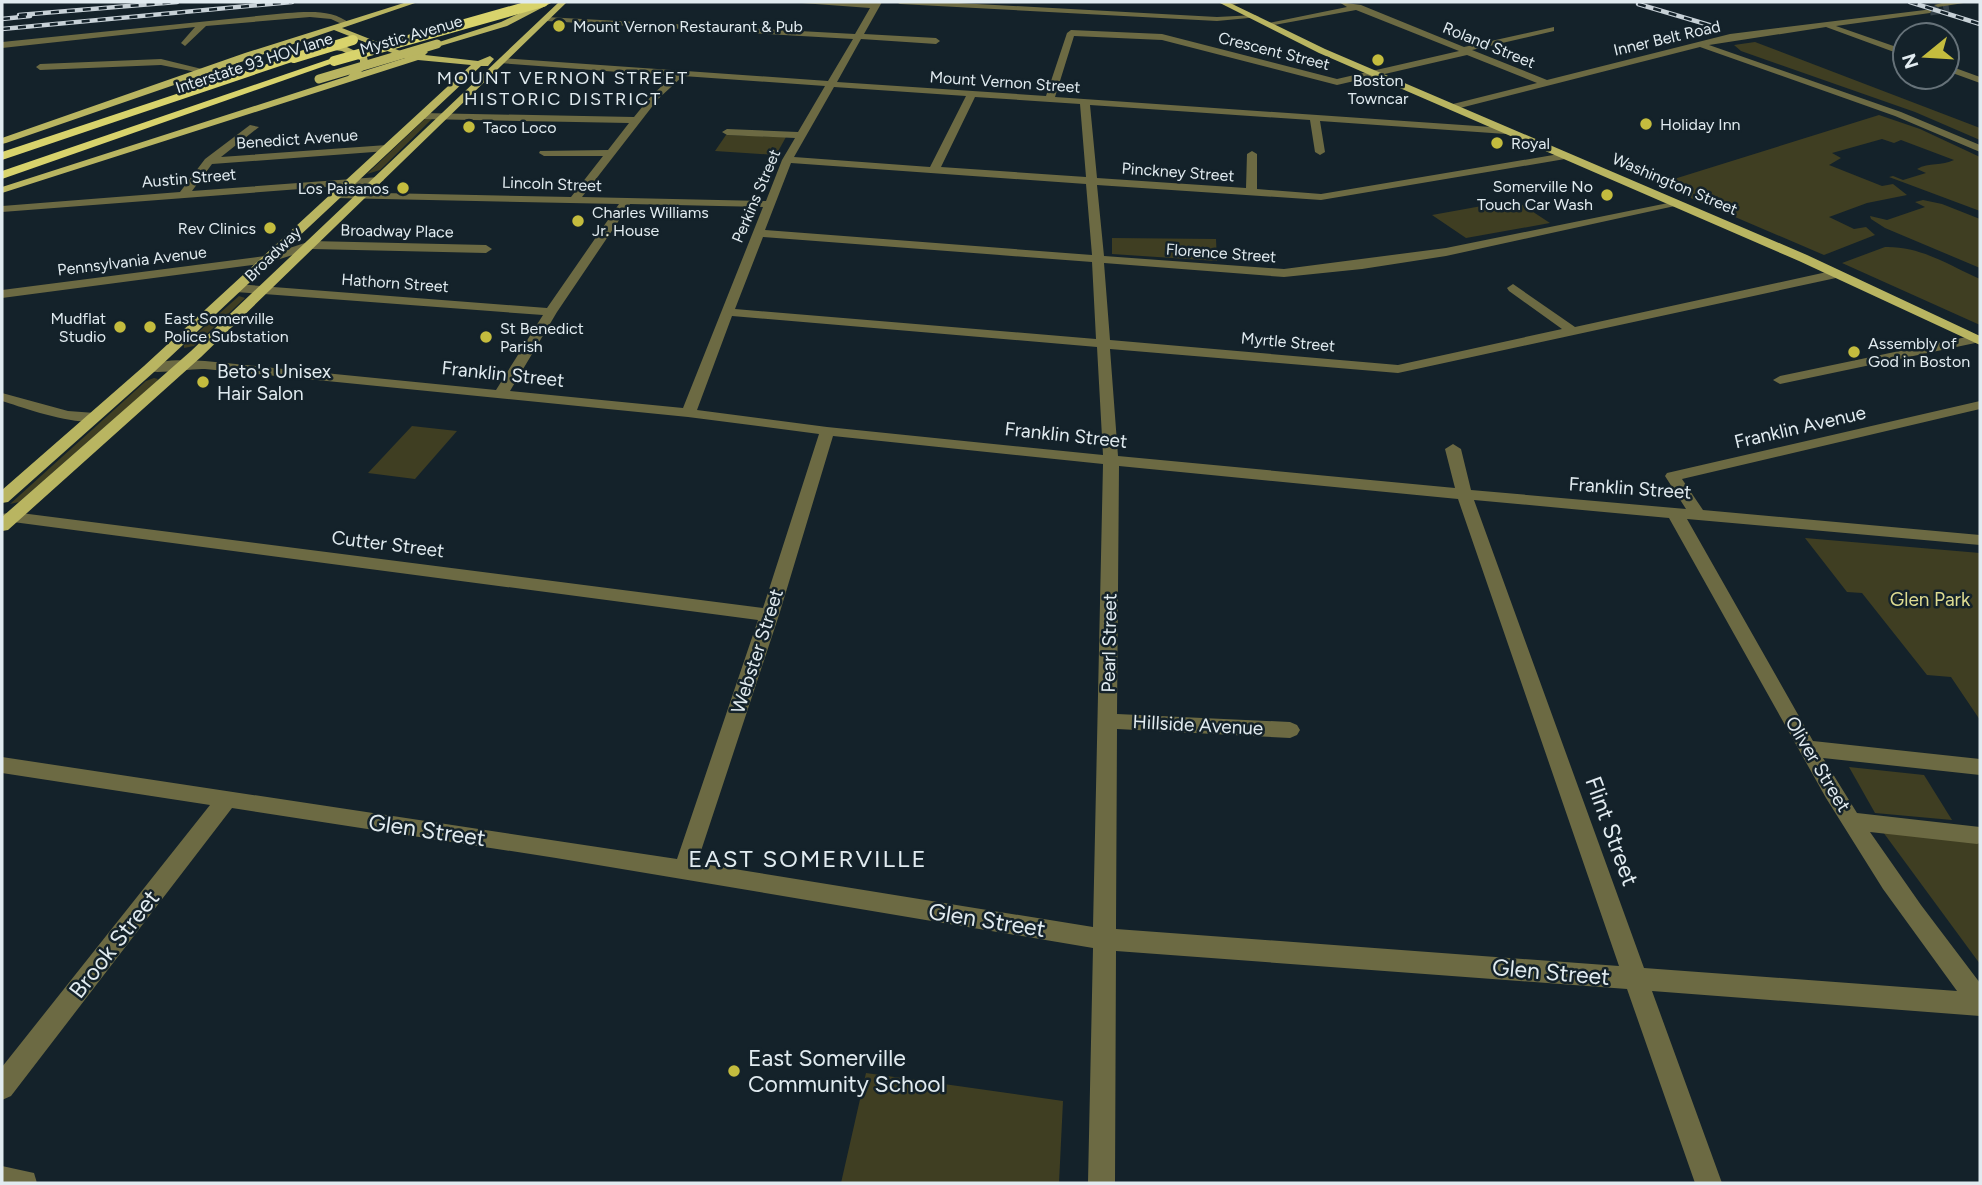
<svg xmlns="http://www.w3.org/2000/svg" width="1982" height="1185" font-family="Figtree,sans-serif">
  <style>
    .green { fill: #3f3e22 }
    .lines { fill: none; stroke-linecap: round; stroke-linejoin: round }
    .minor-tunnel { stroke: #334048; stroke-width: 9; stroke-dasharray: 9 4.5; stroke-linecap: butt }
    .minor { fill: #6c6a43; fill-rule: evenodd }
    .major { fill: #b9b561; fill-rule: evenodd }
    .highway { fill: #d8d36c; fill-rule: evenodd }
    .rail-casing { stroke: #c7d1d7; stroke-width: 4.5 }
    .rail { stroke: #14222a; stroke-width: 2.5; stroke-dasharray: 8; stroke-linecap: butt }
    .major-bridge { stroke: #b9b561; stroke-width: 9 }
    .highway-bridge { stroke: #d8d36c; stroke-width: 10 }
    .poi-dot { fill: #c4bc3e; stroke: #14222a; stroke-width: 2.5 }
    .labels { text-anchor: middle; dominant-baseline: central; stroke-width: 5; stroke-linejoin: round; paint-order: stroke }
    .far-poi-label { font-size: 16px; fill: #e1ebf0; stroke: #14222a; text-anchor: start }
    .far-street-label { font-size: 16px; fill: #e1ebf0; stroke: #14222a }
    .far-neighbourhood-label { font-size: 18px; letter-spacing: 2px; fill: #e1ebf0; stroke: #14222a }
    .poi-label { font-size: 19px; fill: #e1ebf0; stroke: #14222a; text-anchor: start }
    .street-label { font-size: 19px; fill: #e1ebf0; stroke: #14222a }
    .park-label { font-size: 19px; fill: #dfdc91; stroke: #14222a }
    .near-street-label { font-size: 23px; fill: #e1ebf0; stroke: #14222a }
    .near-poi-label { font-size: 23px; fill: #e1ebf0; stroke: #14222a; text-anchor: start }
    .near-neighbourhood-label { font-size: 24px; letter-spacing: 2px; fill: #e1ebf0; stroke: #14222a }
  </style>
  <rect width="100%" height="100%" fill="#14222a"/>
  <g class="green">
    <polygon points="1755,42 1980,128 1980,140 1915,112 1741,51 1734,45"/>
    <path d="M 1879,115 L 1920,129 L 1980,157 L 1980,211 L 1889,177 L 1893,176 L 1903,180 L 1926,173 L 1917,169 C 1929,162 1942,166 1954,160 L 1901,140 L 1894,143 L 1882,139 L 1832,153 L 1841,158 L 1829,165 L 1882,186 L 1893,184 L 1907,195 L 1867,203 L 1829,217 L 1854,229 L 1866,227 L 1875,235 L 1824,255 L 1658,184 Z"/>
    <polygon points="433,118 380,170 367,174 425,119"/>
    <polygon points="726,135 786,137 776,155 715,151"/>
    <polygon points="1515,200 1550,223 1466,238 1432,215"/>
    <polygon points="1923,200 1942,204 1980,219 1980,268 1885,228 1871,219 1870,216 1887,220 1925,207 1915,202"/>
    <polygon points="1112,238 1216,239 1217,261 1112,254"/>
    <path d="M 1885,247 C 1921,246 1948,265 1980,279 L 1980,325 L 1842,263 Z"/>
    <polygon points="239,296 245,298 194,346 184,348 184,345"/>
    <polygon points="154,378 158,379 156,382 19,502 10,504 146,381"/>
    <polygon points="412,426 457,431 415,479 368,473"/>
    <polygon points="1805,538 1980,553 1980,720 1951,677 1927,675 1862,593 1847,592"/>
    <polygon points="1849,767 1924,775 1952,820 1875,813"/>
    <polygon points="1883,832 1980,841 1980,964"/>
    <polygon points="866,1073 1063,1101 1059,1183 841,1183"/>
  </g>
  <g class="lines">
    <polyline class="minor-tunnel" points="1930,11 1949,8"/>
    <g class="minor">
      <path d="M 788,2 L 882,2 L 864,34 L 936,38 L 940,41 L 936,44 L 861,39 L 837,82 L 1046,96 L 1067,33 L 1071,30 L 1162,34 L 1337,79 L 1459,51 L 1356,10 L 1268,26 L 1264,24 L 1347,7 L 1339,2 L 1361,5 L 1464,47 L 1554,27 L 1554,31 L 1472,50 L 1547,80 L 1730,34 L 1933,9 L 1930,13 L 1836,26 L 1905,50 L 1905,56 L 1826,27 L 1709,45 L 1901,112 L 1980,145 L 1980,152 L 1895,116 L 1700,47 L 1452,110 L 1449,109 L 1449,105 L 1537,83 L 1467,55 L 1337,85 L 1162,40 L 1074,36 L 1055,97 L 1506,128 L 1511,131 L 1506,134 L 1320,121 L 1325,152 L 1320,155 L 1315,152 L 1310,120 L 1090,105 L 1097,178 L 1246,188 L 1247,154 L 1252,151 L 1257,154 L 1257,189 L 1321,194 L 1565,153 L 1570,156 L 1565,159 L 1321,200 L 1097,185 L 1104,256 L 1284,269 L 1446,248 L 1678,201 L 1684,204 L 1446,256 L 1362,269 L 1284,277 L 1104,263 L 1110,340 L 1398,365 L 1562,329 L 1509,291 L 1507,288 L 1513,284 L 1575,327 L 1836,270 L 1842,274 L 1836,278 L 1398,373 L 1110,349 L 1118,456 L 1455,488 L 1445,449 L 1453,444 L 1461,449 L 1471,490 L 1686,509 L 1665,476 L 1667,473 L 1980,401 L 1980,409 L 1682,479 L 1703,510 L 1980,535 L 1980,545 L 1687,519 L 1813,741 L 1980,759 L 1980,775 L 1823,758 L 1857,813 L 1980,827 L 1980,843 L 1977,844 L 1870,832 L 1921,905 L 1980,983 L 1980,1016 L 1652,991 L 1722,1183 L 1695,1183 L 1627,989 L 1116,951 L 1115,1183 L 1088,1183 L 1093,948 L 556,858 L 232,808 L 11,1096 L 2,1100 L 2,1067 L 210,805 L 2,773 L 2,757 L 677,859 L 758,620 L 13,522 L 2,524 L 2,514 L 13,512 L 763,608 L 819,434 L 688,417 L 205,369 C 190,368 151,376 142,369 C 156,358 187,360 205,361 L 496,390 L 543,315 L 236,292 L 230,288 L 236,284 L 547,308 L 619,204 L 336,198 L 330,195 L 336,192 L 571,197 L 603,156 L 544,156 L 539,153 L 540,151 L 608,150 L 629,123 L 422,119 L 417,116 L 422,113 L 634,117 L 652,95 L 673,76 L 499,63 L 499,59 L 502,58 L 828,81 L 853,39 L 546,21 L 542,19 L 546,17 L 855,34 L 870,8 ZM 683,76 L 825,86 L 798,132 L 727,129 L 722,132 L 727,135 L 795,138 L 782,160 L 766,201 L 582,197 L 658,99 ZM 834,87 L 966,96 L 930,167 L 794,157 ZM 975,97 L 1080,104 L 1086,177 L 941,167 ZM 791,163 L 1086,184 L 1092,255 L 765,230 ZM 630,204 L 763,207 L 683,408 L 510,391 L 557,312 ZM 763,237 L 1092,262 L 1096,339 L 735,309 ZM 732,316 L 1097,347 L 1103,455 L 827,427 L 697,410 ZM 833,436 L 1103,464 L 1093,927 L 697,863 L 779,615 ZM 1119,466 L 1458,499 L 1619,966 L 1116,929 L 1117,729 L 1290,738 L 1297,735 L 1300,730 L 1297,725 L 1290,722 L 1117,714 ZM 1474,500 L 1669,518 L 1826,798 L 1883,889 L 1957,991 L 1644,968 Z"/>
      <polygon points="896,2 940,2 1217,17 1255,15 1259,17 1217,21 900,4"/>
      <polygon points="1227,2 1245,2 1227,6 1223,4"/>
      <polygon points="1946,2 1970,2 1938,7 1934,5"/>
      <path d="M 287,13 C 308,12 333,9 350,24 L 346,26 L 331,19 L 310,17 L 206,26 L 185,46 L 181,43 L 195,27 L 2,48 L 2,42 Z"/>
      <polygon points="161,59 210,71 206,74 161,65 40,70 36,67 40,64"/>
      <polygon points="1947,65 1980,77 1980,83 1947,71"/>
      <polygon points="250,125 259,127 221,157 387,145 392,148 387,151 212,164 192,191 379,177 384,180 379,183 2,212 2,206 180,192 205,159"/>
      <polygon points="311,241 486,245 492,249 486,253 312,249 267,263 2,298 2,290 265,256"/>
      <polygon points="1976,335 1980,336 1980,342 1780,384 1773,380 1780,376"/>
      <path d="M 2,393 L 68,411 L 95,413 L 102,417 C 86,431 22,407 2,401 Z"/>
      <polygon points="2,1166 34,1173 37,1183 2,1183"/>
    </g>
    <g class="major">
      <polygon points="407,2 418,2 342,28 408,54 415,54 424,49 428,52 425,55 478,61 490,56 494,59 488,66 481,66 154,372 8,502 2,503 2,490 144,366 471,65 418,60 2,193 2,187 348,76 360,64 360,60 342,51 318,48 318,44 347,47 367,57 369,65 361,72 405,58 334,30 6,143 2,144 2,138 245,53"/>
      <polygon points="543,2 553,2 507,26 437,47 433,44 501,22"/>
      <polygon points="559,2 567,2 201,357 8,530 2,531 2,517 191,351"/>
      <polygon points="1218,2 1228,2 1325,49 1807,255 1980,336 1980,345 1799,261 1319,53"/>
    </g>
    <g class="highway">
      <polygon points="294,55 298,56 298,60 2,160 2,152"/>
      <polygon points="330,59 339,61 2,179 2,171"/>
    </g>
    <g class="rail-casing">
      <g id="rail">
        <polyline points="1910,2 1980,24"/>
        <polyline points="1638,4 1716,27"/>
        <polyline points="19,15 177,2"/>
        <polyline points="2,19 30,16"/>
        <polyline points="2,29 292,2"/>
      </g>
    </g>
    <use href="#rail" class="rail"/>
    <polyline class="major-bridge" points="319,79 437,44"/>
    <g class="highway-bridge">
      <polyline points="294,58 353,40"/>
      <polyline points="334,61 543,2"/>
    </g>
  </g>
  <g class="poi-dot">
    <circle cx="559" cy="26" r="7"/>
    <circle cx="1378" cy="60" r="7"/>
    <circle cx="1646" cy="124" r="7"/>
    <circle cx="469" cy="127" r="7"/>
    <circle cx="1497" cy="143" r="7"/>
    <circle cx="403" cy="188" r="7"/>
    <circle cx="1607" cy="195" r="7"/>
    <circle cx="578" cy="221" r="7"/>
    <circle cx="270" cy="228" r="7"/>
    <circle cx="120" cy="327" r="7"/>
    <circle cx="150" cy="327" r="7"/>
    <circle cx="486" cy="337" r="7"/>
    <circle cx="1854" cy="352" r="7"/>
    <circle cx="203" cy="382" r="7"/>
    <circle cx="734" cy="1071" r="7"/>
  </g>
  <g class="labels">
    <g class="far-poi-label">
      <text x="573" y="26">Mount Vernon Restaurant &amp; Pub</text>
      <text x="1378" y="80" text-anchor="middle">Boston<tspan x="1378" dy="18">Towncar</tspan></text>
      <text x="1660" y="124">Holiday Inn</text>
      <text x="483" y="127">Taco Loco</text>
      <text x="1511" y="143">Royal</text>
      <text x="1593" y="186" text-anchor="end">Somerville No<tspan x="1593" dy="18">Touch Car Wash</tspan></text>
      <text x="389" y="188" text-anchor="end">Los Paisanos</text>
      <text x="592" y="212">Charles Williams<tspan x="592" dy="18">Jr. House</tspan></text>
      <text x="256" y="228" text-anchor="end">Rev Clinics</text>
      <text x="106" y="318" text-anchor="end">Mudflat<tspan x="106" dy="18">Studio</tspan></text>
      <text x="164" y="318">East Somerville<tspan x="164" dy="18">Police Substation</tspan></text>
      <text x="500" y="328">St Benedict<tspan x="500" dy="18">Parish</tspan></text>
      <text x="1868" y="343">Assembly of<tspan x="1868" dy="18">God in Boston</tspan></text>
    </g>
    <g class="far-street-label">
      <text transform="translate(411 35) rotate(-16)">Mystic Avenue</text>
      <text transform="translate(1667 38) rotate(-13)">Inner Belt Road</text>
      <text transform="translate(1489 45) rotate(22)">Roland Street</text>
      <text transform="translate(1274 51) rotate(14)">Crescent Street</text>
      <text transform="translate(254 63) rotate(-18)">Interstate 93 HOV lane</text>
      <text transform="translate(1005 82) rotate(4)">Mount Vernon Street</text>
      <text transform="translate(297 139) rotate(-4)">Benedict Avenue</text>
      <text transform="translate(1178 172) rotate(4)">Pinckney Street</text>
      <text transform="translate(189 178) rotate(-5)">Austin Street</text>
      <text transform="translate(552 184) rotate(2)">Lincoln Street</text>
      <text transform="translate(1675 184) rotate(23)">Washington Street</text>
      <text transform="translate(756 196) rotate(-67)">Perkins Street</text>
      <text transform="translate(397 231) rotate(1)">Broadway Place</text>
      <text transform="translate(1221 253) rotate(4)">Florence Street</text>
      <text transform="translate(273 254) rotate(-44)">Broadway</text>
      <text transform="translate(132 261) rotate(-7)">Pennsylvania Avenue</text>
      <text transform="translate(395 283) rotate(4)">Hathorn Street</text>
      <text transform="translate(1288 342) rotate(5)">Myrtle Street</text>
    </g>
    <g class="far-neighbourhood-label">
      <text x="563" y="78">MOUNT VERNON STREET<tspan x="563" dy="21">HISTORIC DISTRICT</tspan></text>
    </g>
    <g class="poi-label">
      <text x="217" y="371">Beto's Unisex<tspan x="217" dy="22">Hair Salon</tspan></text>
    </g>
    <g class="street-label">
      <text transform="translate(503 374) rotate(6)">Franklin Street</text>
      <text transform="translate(1800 427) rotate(-13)">Franklin Avenue</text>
      <text transform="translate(1066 435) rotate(6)">Franklin Street</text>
      <text transform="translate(1630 488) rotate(4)">Franklin Street</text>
      <text transform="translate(388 544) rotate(7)">Cutter Street</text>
      <text transform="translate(1109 643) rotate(-89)">Pearl Street</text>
      <text transform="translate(757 651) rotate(-72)">Webster Street</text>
      <text transform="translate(1198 725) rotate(3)">Hillside Avenue</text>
      <text transform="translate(1818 764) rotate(59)">Oliver Street</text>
    </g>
    <g class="park-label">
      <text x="1930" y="599">Glen Park</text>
    </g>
    <g class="near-street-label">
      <text transform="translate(427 830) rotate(8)">Glen Street</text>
      <text transform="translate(1612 831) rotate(70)">Flint Street</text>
      <text transform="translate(987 920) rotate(9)">Glen Street</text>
      <text transform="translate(114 944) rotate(-52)">Brook Street</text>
      <text transform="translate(1551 972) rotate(5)">Glen Street</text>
    </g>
    <g class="near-poi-label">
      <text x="748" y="1058">East Somerville<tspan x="748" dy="26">Community School</tspan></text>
    </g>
    <g class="near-neighbourhood-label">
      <text x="808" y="858">EAST SOMERVILLE</text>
    </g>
  </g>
  <rect width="1982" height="1185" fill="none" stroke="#e1ebf0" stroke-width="7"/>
  <g transform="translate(1926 56) rotate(252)"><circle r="33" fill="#14222a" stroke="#667279" stroke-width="2"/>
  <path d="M0-5L12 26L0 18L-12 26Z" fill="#c4bc3e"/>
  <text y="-10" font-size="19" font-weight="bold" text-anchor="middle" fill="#e1ebf0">N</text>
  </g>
</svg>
